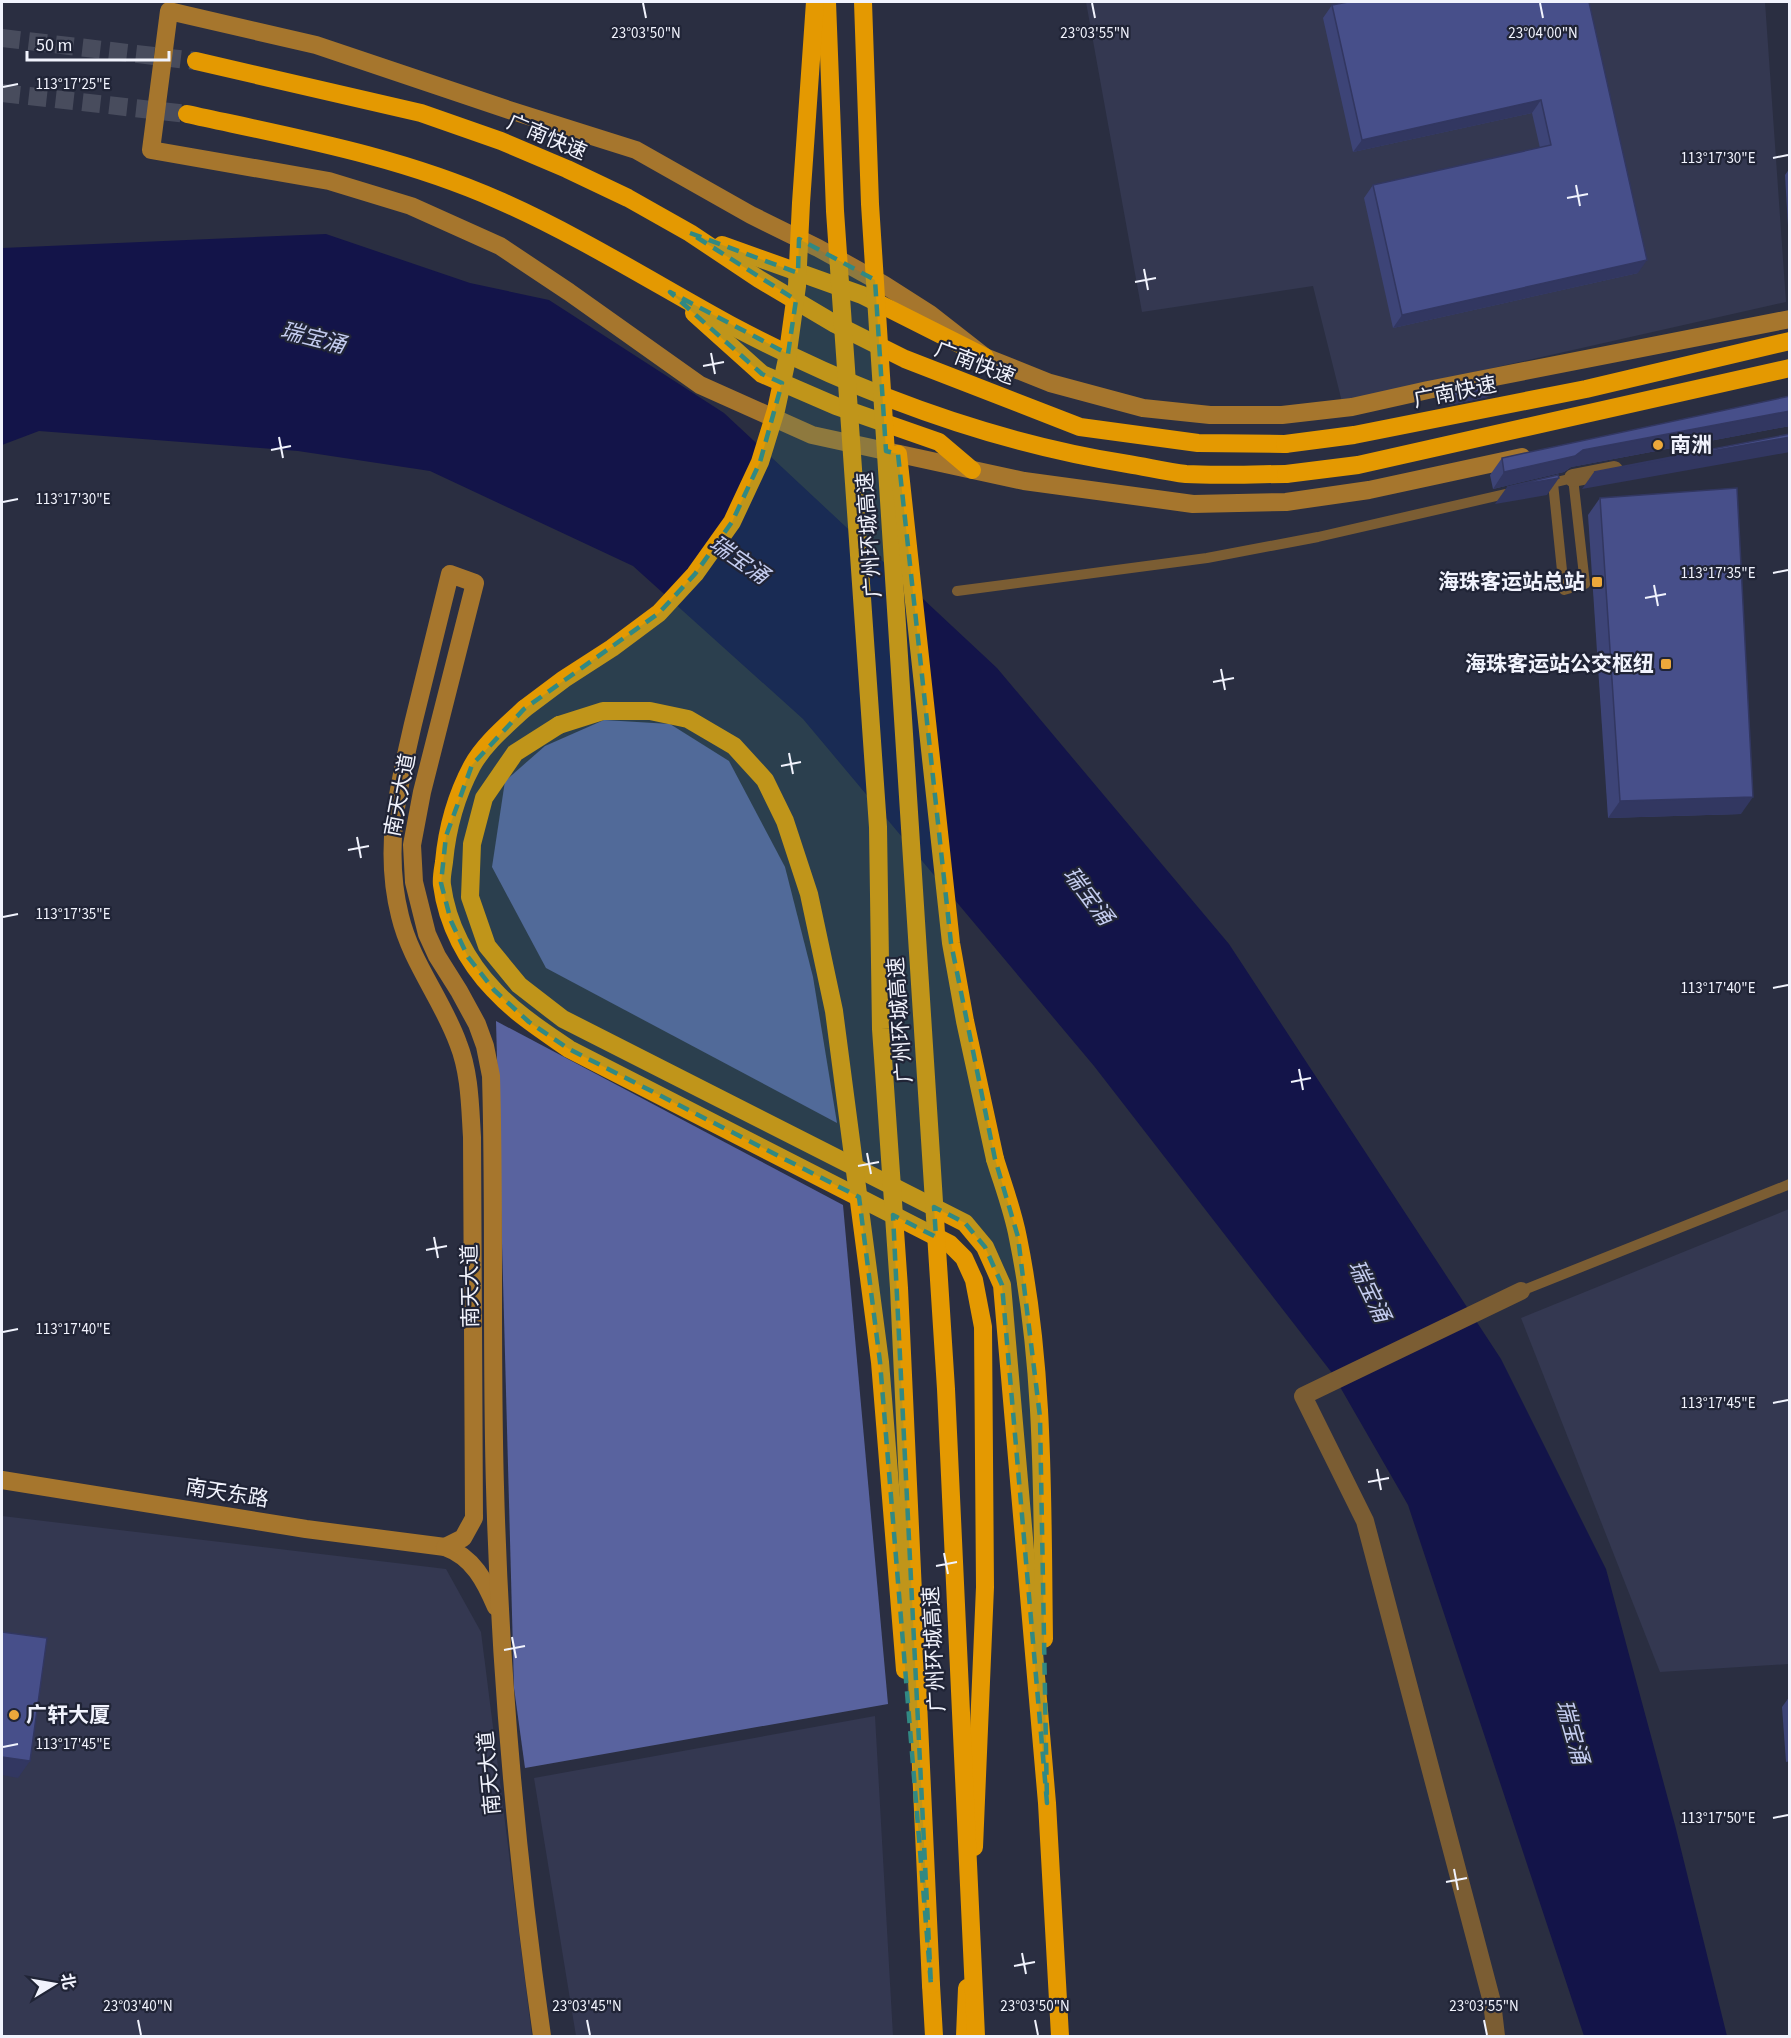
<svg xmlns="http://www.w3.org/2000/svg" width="1791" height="2038" font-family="'Source Sans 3','Noto Sans SC',sans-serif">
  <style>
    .built { fill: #343851 }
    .forest { fill: #59639f }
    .water { fill: #131449 }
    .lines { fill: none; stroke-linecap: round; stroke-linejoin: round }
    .highway-tunnel { stroke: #484c5d; stroke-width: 18; stroke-dasharray: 18 9; stroke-linecap: butt }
    .lane { stroke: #7b5d33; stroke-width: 10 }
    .street { stroke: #7b5d33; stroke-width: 18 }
    .secondary { stroke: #a6762d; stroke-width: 18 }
    .highway { stroke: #e49901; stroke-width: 18 }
    .highway-bridge { stroke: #e49901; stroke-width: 18 }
    .wall { fill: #3d4477 }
    .shaded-wall { fill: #323761 }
    .building { fill: #474f8a; stroke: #323761; stroke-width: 1.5 }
    .marked { fill: #318983; fill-opacity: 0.2; stroke: #318983; stroke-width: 4.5; stroke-dasharray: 12 8; stroke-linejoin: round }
    .ticks { fill: none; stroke: #f1f3fd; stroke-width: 2 }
    .poi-dot { fill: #eda83b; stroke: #202436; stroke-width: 2 }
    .labels { text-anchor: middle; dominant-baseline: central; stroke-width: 4.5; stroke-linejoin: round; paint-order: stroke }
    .street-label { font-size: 21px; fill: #f1f3fd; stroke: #202436 }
    .poi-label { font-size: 21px; font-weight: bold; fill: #f1f3fd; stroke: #202436; text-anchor: start }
    .water-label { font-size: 22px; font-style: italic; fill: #c4ccef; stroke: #202436 }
    .ticks-label { font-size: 15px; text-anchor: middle; fill: #f1f3fd; stroke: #202436; stroke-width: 4.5; stroke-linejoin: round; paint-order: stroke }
  </style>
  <rect width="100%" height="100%" fill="#2a2e41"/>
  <g class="built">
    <polygon points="1086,2 1765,2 1786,302 1342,402 1313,286 1142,312"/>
    <polygon points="1789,1209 1789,1664 1660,1672 1521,1318"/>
    <polygon points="2,1516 446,1569 481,1632 532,2036 2,2036"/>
    <polygon points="875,1716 893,2036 576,2036 534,1778"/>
  </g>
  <g class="forest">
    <polygon points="604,720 670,724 729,761 785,867 813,977 837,1123 546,968 492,867 505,781 545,746"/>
    <polygon points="496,1021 843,1205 888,1704 525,1768 514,1688"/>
  </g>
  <polygon class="water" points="326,234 470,283 549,300 724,413 997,668 1229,944 1501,1359 1606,1569 1675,1825 1727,2036 1584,2036 1408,1505 1332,1373 1094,1066 803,719 633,566 430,471 298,451 39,431 2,445 2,248"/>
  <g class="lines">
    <g class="highway-tunnel">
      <polyline points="2,38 196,61"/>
      <polyline points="2,93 187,114"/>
    </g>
    <g class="lane">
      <polyline points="1544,485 1573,478 1585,584 1564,590 1553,483"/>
      <polyline points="957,591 1207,558 1318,537 1514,492"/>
      <polyline points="1521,1291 1790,1184"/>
    </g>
    <g class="street">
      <polyline points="1573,478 1614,470"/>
      <polyline points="1496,2036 1492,2002 1365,1521 1303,1396 1521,1291"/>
    </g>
    <g class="secondary">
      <polyline points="1522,457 1369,490 1286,502 1193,504 1024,481 812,435 700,385 569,292 500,246 411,206 329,181 151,150 169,11 316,45 509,110 636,150 751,215 818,248 883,284 930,314 985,357 1050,383 1143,408 1210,415 1282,415 1352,407 1428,390 1790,319"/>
      <path d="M 2,1480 L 306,1529 L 445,1547 C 473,1557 485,1581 496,1607"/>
      <path d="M 445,1547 L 463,1538 L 474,1518 L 472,1137 C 470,1106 470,1073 458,1043 C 442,999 411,962 400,916 C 383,849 398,789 413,724 C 425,674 438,624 450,574 L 475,583 L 422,792 L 412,845 L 414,882 L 427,934 L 437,956 L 459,991 L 477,1024 L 485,1046 L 491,1076 C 495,1213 491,1350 495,1487 C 500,1671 516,1854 542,2036"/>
    </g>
    <g class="highway">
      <polyline points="196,61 421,113 501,141 567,169 628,198 690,233 759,279 835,324 905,359 1080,427 1198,443 1285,444"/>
      <path d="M 187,114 C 292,137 399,156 498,200 C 580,236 657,285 736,328 C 859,393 990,442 1128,464 C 1147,467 1167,472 1186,474 C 1219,476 1253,474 1286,474"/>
      <polyline points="722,245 862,295 985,357"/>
      <polyline points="694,313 762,374 836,406 939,442 972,470"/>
      <path d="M 524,709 C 506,726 484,744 472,766 C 456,796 447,829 444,862 C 443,869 441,878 442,885 C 447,924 467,962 494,990 C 516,1014 543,1031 569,1049 L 950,1244 L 964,1258 L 974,1280 L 983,1327 L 985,1587 L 974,1847"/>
      <polyline points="559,725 515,753 484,798 472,844 470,897 487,946 519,985 563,1019 965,1223 985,1247 1002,1285 1047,1803 1060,2036"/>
      <path d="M 995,1159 C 1003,1185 1013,1211 1018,1238 C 1045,1370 1042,1505 1044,1639"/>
      <polyline points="931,1985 934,2036"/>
      <polyline points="965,2036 967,1988"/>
    </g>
    <g class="highway-bridge">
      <polyline points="827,2 835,211 878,827 881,1029 899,1288 931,1985"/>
      <polyline points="863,2 870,204 946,1389 976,2036"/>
      <polyline points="1285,444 1354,435 1586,389 1790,341"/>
      <polyline points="898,454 951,943 965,1021 995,1159"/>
      <polyline points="1286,474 1358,465 1790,368"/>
      <polyline points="524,709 564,679 612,648 659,613 695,574 732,522 760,462 776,410 787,359 797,286 801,203 815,2"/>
      <polyline points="559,725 603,711 650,711 688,719 734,746 765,780 785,821 809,894 834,1011 880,1362 905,1670"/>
    </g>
  </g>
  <g class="wall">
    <polygon points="1589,2 1638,273 1393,328 1364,198 1373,185 1540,148 1532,113 1353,152 1323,18 1332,5"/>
    <polygon points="1790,168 1790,260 1785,175"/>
    <polygon points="1454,392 1488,397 1449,405 1448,401"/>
    <polygon points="1790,396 1790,426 1571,467 1564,472 1493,489 1490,475 1502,458"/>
    <polygon points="1600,498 1741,814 1608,818 1588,515"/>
    <polygon points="1790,1696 1790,1761 1786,1762 1782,1707"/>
  </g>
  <g class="shaded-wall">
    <polygon points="1541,100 1532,113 1353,152 1362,140"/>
    <polygon points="1647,260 1638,273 1393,328 1402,315"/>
    <polygon points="1494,388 1488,397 1449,405 1455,396"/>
    <polygon points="1790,411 1790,426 1571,467 1564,472 1493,489 1504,472 1583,450"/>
    <polygon points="1790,437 1790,452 1582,489 1594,472"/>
    <polygon points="1559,478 1547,495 1495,504 1507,487"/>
    <polygon points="1753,797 1741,814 1608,818 1620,801"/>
    <polygon points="2,1757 30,1761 18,1778 2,1775"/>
  </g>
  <g class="building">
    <polygon points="1348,2 1589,2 1647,260 1402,315 1373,185 1551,145 1541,100 1362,140 1332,5"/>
    <polygon points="1493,383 1494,388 1455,396 1454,392"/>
    <polygon points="1790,396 1790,411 1583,450 1575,456 1504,472 1502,458"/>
    <polygon points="1790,434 1790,437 1594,472"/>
    <polygon points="1558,475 1559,478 1507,487"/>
    <polygon points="1737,488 1753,797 1620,801 1600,498"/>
    <polygon points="2,1632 47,1638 30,1761 2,1757"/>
  </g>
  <path class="marked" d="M 690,233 L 798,273 L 799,239 L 875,280 L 886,451 L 898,454 L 951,943 L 995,1159 L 1018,1237 L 1040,1417 L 1047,1803 L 1002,1285 L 985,1247 L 965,1223 L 934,1207 L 936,1237 L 893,1215 L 931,1985 L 880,1362 L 859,1197 L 569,1049 L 529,1022 L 494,990 L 468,957 L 451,921 L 441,883 L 446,836 L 472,765 L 524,709 L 659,613 L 695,574 L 732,522 L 760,462 L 782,383 L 762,374 L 670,292 L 788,354 L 796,300 Z"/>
  <path class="ticks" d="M 643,3 L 646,18M 1092,3 L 1095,18M 1540,3 L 1543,18M 3,87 L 18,84M 1773,158 L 1788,155M 1576,185 L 1580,206M 1567,198 L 1588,194M 1144,269 L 1148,290M 1135,282 L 1156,278M 711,353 L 715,374M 703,366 L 724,362M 279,437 L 283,458M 271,450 L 291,446M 3,502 L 18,499M 1773,573 L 1788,570M 1654,585 L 1658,606M 1645,598 L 1666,594M 1221,669 L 1225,690M 1213,682 L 1234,678M 789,753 L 793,774M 781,766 L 801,762M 357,837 L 361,858M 348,850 L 369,846M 3,917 L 18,914M 1773,988 L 1788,985M 1299,1069 L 1303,1090M 1291,1082 L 1311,1078M 867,1153 L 871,1174M 858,1166 L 879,1162M 434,1237 L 438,1258M 426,1250 L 447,1246M 3,1332 L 18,1329M 1773,1403 L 1788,1400M 1377,1469 L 1381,1490M 1368,1482 L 1389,1478M 944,1553 L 948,1574M 936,1566 L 957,1562M 512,1637 L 516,1658M 504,1650 L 525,1646M 3,1747 L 18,1744M 1773,1818 L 1788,1815M 1454,1869 L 1458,1890M 1446,1882 L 1467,1878M 1022,1953 L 1026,1974M 1014,1966 L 1035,1962M 138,2020 L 141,2035M 587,2020 L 590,2035M 1035,2020 L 1038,2035M 1484,2020 L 1487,2035"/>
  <g class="poi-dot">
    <circle cx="1658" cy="445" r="6"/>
    <rect x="1591" y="576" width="12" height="12" rx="3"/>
    <rect x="1660" y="658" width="12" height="12" rx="3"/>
    <circle cx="14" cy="1715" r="6"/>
  </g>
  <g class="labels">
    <g class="street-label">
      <text transform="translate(547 137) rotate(23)">广南快速</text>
      <text transform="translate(975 363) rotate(21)">广南快速</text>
      <text transform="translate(1455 392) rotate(-11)">广南快速</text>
      <text transform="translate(869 535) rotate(-94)">广州环城高速</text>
      <text transform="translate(400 795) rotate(-79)">南天大道</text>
      <text transform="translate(900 1020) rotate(-94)">广州环城高速</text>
      <text transform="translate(470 1286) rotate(-91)">南天大道</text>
      <text transform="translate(227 1493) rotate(9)">南天东路</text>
      <text transform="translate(934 1649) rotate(-93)">广州环城高速</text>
      <text transform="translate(489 1773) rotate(-95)">南天大道</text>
    </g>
    <g class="poi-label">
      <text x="1670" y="445">南洲</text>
      <text x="1585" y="582" text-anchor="end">海珠客运站总站</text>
      <text x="1654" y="664" text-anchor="end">海珠客运站公交枢纽</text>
      <text x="26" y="1715">广轩大厦</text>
    </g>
    <g class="water-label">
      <text transform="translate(313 338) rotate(14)">瑞宝涌</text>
      <text transform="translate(739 560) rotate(35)">瑞宝涌</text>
      <text transform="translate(1088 896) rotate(53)">瑞宝涌</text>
      <text transform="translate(1369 1291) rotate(64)">瑞宝涌</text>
      <text transform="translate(1572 1732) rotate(74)">瑞宝涌</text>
    </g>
  </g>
  <g class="ticks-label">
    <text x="646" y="38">23°03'50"N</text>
    <text x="1095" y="38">23°03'55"N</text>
    <text x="1543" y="38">23°04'00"N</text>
    <text x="73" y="89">113°17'25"E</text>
    <text x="1718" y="163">113°17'30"E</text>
    <text x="73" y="504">113°17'30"E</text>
    <text x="1718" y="578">113°17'35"E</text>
    <text x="73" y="919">113°17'35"E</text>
    <text x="1718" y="993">113°17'40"E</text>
    <text x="73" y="1334">113°17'40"E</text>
    <text x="1718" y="1408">113°17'45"E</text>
    <text x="73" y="1749">113°17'45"E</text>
    <text x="1718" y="1823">113°17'50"E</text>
    <text x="138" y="2011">23°03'40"N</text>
    <text x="587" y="2011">23°03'45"N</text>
    <text x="1035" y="2011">23°03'50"N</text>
    <text x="1484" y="2011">23°03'55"N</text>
  </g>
  <rect width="1791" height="2038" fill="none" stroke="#f1f3fd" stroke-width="6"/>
  <g transform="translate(54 1984) rotate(79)" stroke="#202436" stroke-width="4.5" paint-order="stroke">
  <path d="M0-4.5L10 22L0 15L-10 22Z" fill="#f1f3fd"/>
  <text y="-9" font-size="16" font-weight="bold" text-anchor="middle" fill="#f1f3fd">北</text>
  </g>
  <path d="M27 51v9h142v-9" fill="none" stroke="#f1f3fd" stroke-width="3"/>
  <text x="36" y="51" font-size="18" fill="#f1f3fd" stroke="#202436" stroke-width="4.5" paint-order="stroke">50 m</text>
</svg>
